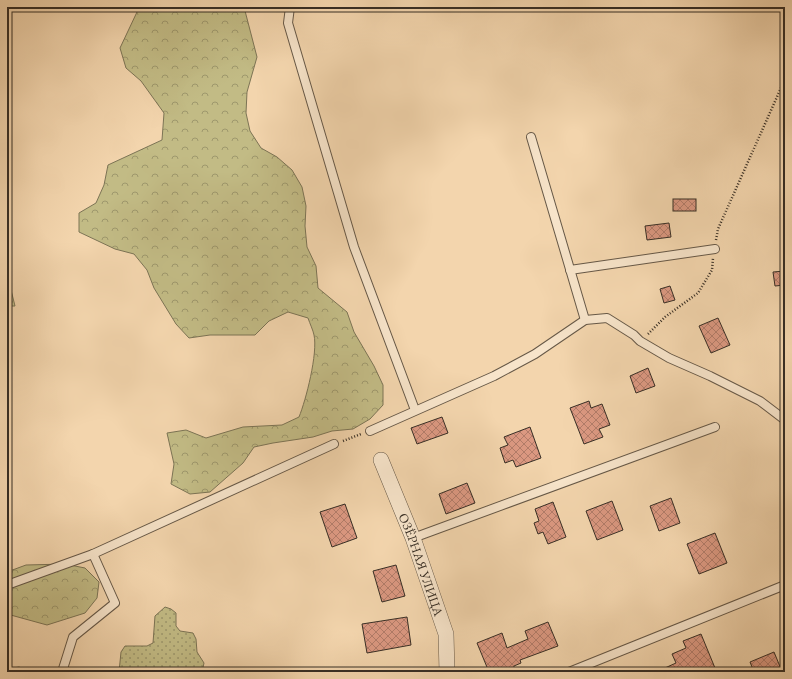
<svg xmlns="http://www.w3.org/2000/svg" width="792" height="679" font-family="'EB Garamond',serif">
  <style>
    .grass { fill: url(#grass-dots); stroke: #7c7455 }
    .forest { fill: url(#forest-crowns); stroke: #7c7455 }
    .building { fill: url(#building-cross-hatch); stroke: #372e25 }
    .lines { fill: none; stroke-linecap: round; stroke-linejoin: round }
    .lane-casing { stroke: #665847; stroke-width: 10 }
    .street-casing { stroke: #665847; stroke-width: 16 }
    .path { stroke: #372e25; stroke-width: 2.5; stroke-dasharray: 1 2; stroke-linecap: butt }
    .lane { stroke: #f7e4ca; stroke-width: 8 }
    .street { stroke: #f7e4ca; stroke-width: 15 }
    .labels { text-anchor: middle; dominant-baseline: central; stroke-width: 4; stroke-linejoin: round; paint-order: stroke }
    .street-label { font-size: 13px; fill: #372e25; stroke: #f7e4ca }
  </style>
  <defs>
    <pattern id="grass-dots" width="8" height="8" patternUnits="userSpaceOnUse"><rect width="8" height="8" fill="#c2bb85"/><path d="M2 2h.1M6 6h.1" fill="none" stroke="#9e986d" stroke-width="1.8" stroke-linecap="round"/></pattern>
    <pattern id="forest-crowns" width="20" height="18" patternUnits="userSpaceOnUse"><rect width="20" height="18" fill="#c2bb85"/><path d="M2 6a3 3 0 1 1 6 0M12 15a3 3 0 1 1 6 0" fill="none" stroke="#9e986d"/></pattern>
    <pattern id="building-cross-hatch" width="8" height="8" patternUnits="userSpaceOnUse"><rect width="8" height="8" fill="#db9881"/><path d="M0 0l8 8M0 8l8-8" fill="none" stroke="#b27c69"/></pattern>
  </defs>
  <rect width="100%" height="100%" fill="#f3d5ad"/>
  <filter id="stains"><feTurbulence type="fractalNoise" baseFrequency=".005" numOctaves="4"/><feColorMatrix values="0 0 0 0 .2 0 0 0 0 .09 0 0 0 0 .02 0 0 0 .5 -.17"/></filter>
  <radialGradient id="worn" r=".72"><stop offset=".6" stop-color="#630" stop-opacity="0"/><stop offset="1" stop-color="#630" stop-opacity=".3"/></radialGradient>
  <polygon class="grass" points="165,607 171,609 176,613 176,626 180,631 193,633 196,639 197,652 204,663 202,672 119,672 121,652 125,646 147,646 153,643 155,616"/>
  <g class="forest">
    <path d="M 138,7 L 244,7 L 257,57 L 247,92 L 246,113 L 250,131 L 261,148 L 277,157 L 292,170 L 302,187 L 306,206 L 305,226 L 307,247 L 316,266 L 318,288 L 347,312 L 354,332 L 374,366 L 383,385 L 383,405 L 370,419 L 353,429 L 332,431 L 313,437 L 273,443 L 254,447 L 243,463 L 210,492 L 190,494 L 171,484 L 174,464 L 167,433 L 186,430 L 206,438 L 243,427 L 282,425 L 299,417 C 306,400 318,353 314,335 C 313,330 310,324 308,318 L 288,312 L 269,321 L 255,335 L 210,335 L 189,338 L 176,324 L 154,288 L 147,270 L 134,254 L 115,249 L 79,232 L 79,213 L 96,203 L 104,185 L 108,165 L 162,140 L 164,113 L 141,81 L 126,68 L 120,48 L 137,12 Z"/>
    <polygon points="7,274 15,306 7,306"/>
    <polygon points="65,564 85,568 99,582 97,598 85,613 47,625 7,614 7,572 26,565"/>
    <polygon points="19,667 31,672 7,672 7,669"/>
  </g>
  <g class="building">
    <rect x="673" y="199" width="23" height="12"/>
    <polygon points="669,223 671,237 647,240 645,226"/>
    <polygon points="785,271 785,285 775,286 773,272"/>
    <polygon points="670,286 675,300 664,303 660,289"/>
    <polygon points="718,318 730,345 711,353 699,326"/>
    <polygon points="648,368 655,386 636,393 630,376"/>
    <polygon points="589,401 591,408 602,404 610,425 599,429 603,437 584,444 570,408"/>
    <polygon points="442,417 448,433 417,444 411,428"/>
    <polygon points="530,427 541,458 516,467 513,460 505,463 500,448 508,445 504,437"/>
    <polygon points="467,483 475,503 446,514 439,494"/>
    <polygon points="671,498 680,523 659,531 650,506"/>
    <polygon points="612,501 623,530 597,540 586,511"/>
    <polygon points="553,502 566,537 548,544 543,532 538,534 534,523 539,521 535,509"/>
    <polygon points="345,504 357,538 332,547 320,512"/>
    <polygon points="715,533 727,563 699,574 687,544"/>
    <polygon points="396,565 405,596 382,602 373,571"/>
    <polygon points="407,617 411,645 367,653 362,624"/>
    <polygon points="548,622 558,646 520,660 521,663 514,666 513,672 489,672 477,643 502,633 507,648 528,639 525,631"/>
    <polygon points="701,634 715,668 703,672 656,672 676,663 672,654 686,648 683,641"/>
    <polygon points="774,652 781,669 774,672 754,672 750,662"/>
  </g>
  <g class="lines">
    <g class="lane-casing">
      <g id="lane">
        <polyline points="290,7 288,23 354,247 415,410"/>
        <polyline points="531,137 585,320"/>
        <polyline points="570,270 715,249"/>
        <polyline points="370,431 494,376 535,354 585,320 607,318 634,335 640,341 669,358 710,376 760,401 785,420"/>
        <polyline points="413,538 715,427"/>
        <polyline points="7,585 93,554 334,444"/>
        <polyline points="62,672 73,637 115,603 93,554"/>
        <polyline points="569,672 785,585"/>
      </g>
    </g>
    <g class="street-casing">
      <g id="street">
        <path id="s1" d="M 381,460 L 413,538 L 446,634 L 447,672"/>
      </g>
    </g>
    <g class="path">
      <polyline points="716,240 718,229 785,79"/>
      <polyline points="648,334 665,317 698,293 712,270 713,258"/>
      <polyline points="343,441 361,434"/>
    </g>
    <use href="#lane" class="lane"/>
    <use href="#street" class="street"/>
  </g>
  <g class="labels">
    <g class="street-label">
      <text stroke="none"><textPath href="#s1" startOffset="112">ОЗЁРНАЯ УЛИЦА</textPath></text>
    </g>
  </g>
  <rect width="792" height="679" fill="none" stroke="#f3d5ad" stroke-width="24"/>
  <rect x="8" y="8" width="776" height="663" fill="none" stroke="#372e25" stroke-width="2"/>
  <rect x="12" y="12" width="768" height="655" fill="none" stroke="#372e25"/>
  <rect width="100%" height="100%" filter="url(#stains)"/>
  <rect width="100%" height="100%" fill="url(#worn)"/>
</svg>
